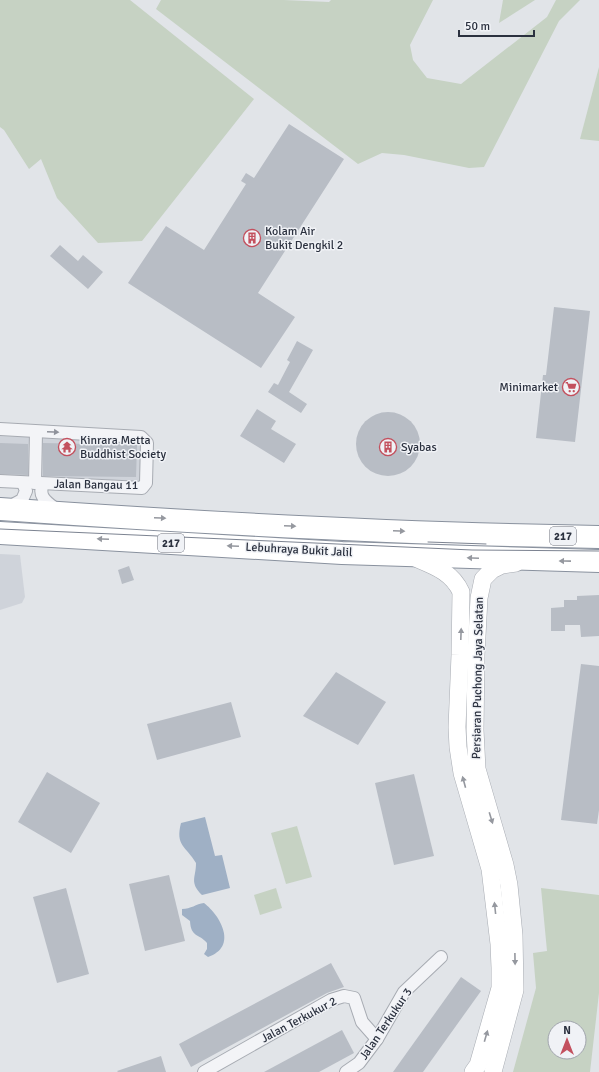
<svg xmlns="http://www.w3.org/2000/svg" width="599" height="1072" font-family="Signika,sans-serif">
  <style>
    .built { fill: #cfd3da }
    .green { fill: #c6d2c3; fill-rule: evenodd }
    .water { fill: #9fb0c5 }
    .building { fill: #b8bdc5 }
    .lines { fill: none; stroke-linecap: round; stroke-linejoin: round }
    .street-casing { stroke: #a7abb2; stroke-width: 14 }
    .secondary-casing { stroke: #a7abb2; stroke-width: 18 }
    .highway-casing { stroke: #89919e; stroke-width: 24 }
    .street { stroke: #f3f4f7; stroke-width: 12 }
    .secondary { stroke: #fff; stroke-width: 17 }
    .highway { stroke: #fff; stroke-width: 22 }
    .tram { stroke: #7c8391; stroke-width: 1 }
    .oneway { fill: #8f929b }
    .oneway2 { fill: #95989f }
    .labels { text-anchor: middle; dominant-baseline: central; stroke-width: 3; stroke-linejoin: round; paint-order: stroke }
    .shield { fill: #f0f2f6; stroke: #666b76; stroke-width: 1 }
    .shield-label { font-size: 11px; font-weight: bold; fill: #2b313f }
    .poi-label { font-size: 12px; fill: #2b313f; stroke: #f0f2f6; text-anchor: start }
    .street-label { font-size: 12px; fill: #2b313f; stroke: #f0f2f6 }
  </style>
  <rect width="100%" height="100%" fill="#e1e4e8"/>
  <g class="built">
    <polygon points="0,436 140,441 140,481 0,476"/>
    <polygon points="0,554 20,555 25,597 22,603 0,610"/>
  </g>
  <g class="green">
    <polygon points="0,0 130,0 254,99 142,241 98,243 57,198 41,159 29,169 4,130 0,127"/>
    <polygon points="161,0 284,0 329,2 331,0 433,0 410,45 413,60 427,78 461,84 547,17 556,0 580,0 559,21 484,167 469,168 404,155 382,153 358,164 156,9"/>
    <polygon points="503,0 535,0 499,23"/>
    <polygon points="599,67 599,141 580,139"/>
    <polygon points="297,826 312,877 286,884 271,833"/>
    <polygon points="276,888 282,908 260,915 254,895"/>
    <path d="M 541,888 L 599,895 L 599,993 L 590,1072 L 513,1072 L 536,988 L 533,953 L 547,951 ZM 555,1028 L 579,1028 L 579,1052 L 555,1052 Z"/>
  </g>
  <g class="water">
    <path d="M 205,817 L 215,856 L 222,855 L 230,888 L 202,895 C 189,882 196,878 196,863 C 186,846 175,846 181,823 Z"/>
    <path d="M 204,903 C 221,916 238,947 208,957 L 204,954 L 207,949 L 207,943 C 199,933 191,938 190,921 L 182,915 L 182,909 C 191,909 196,904 204,903 Z"/>
  </g>
  <g class="building">
    <polygon points="289,124 344,159 258,293 295,317 261,368 128,283 166,226 204,250 246,184 241,181 246,173 254,178"/>
    <polygon points="60,245 78,261 83,255 103,272 88,289 50,256"/>
    <polygon points="554,307 590,311 575,442 536,438 543,375 546,375"/>
    <polygon points="297,341 313,350 289,392 307,404 301,413 268,392 274,383 278,385 290,362 287,360"/>
    <polygon points="257,409 276,421 271,429 296,444 284,463 240,436"/>
    <circle cx="388" cy="444" r="32"/>
    <polygon points="0,443 28,444 28,475 0,474"/>
    <polygon points="43,443 137,445 136,477 43,476"/>
    <polygon points="129,566 134,580 122,584 118,570"/>
    <polygon points="599,595 599,636 581,637 580,625 565,625 565,631 551,631 551,608 564,607 564,600 577,600 577,596"/>
    <polygon points="581,664 599,666 599,810 597,824 561,820"/>
    <polygon points="336,672 386,702 358,745 303,716"/>
    <polygon points="231,702 241,737 157,760 147,724"/>
    <polygon points="47,772 100,803 71,853 18,822"/>
    <polygon points="414,774 434,856 394,865 375,783"/>
    <polygon points="169,875 185,941 145,951 129,884"/>
    <polygon points="66,888 89,974 57,983 33,897"/>
    <polygon points="331,963 344,987 327,993 191,1067 179,1044"/>
    <polygon points="461,977 481,991 423,1072 393,1072"/>
    <polygon points="342,1030 354,1053 319,1072 264,1072"/>
    <polygon points="161,1056 166,1072 118,1072 117,1071"/>
  </g>
  <g class="lines">
    <g class="street-casing">
      <g id="street">
        <polyline points="0,429 141,437 147,443 146,483 142,488 0,481"/>
        <polyline points="35,483 36,432"/>
        <path d="M 43,484 C 37,497 48,503 57,510"/>
        <polyline points="9,507 22,500 26,491 23,483"/>
        <polyline points="204,1072 331,1000 344,996 354,998 362,1022 377,1039"/>
        <polyline points="346,1072 359,1063 377,1039 404,992 441,957"/>
      </g>
    </g>
    <g class="secondary-casing">
      <g id="secondary">
        <path d="M 415,558 C 434,566 452,572 461,592 L 460,655 L 457,727 L 458,747 L 462,773 L 490,869 L 499,944 L 500,968 L 500,988 L 478,1065 L 473,1072"/>
        <polyline points="493,1072 515,990 514,935 509,885 505,865 477,769 475,730 476,655 479,598 483,579 492,570 502,565 516,563"/>
      </g>
    </g>
    <g class="highway-casing">
      <g id="highway">
        <path d="M 0,509 C 199,523 399,534 599,537"/>
        <polyline points="0,533 342,553 599,561"/>
      </g>
    </g>
    <use href="#street" class="street"/>
    <use href="#secondary" class="secondary"/>
    <use href="#highway" class="highway"/>
    <g class="tram">
      <polyline points="0,529 472,550 599,551"/>
      <polyline points="428,542 486,544"/>
    </g>
  </g>
  <defs><path id="oneway-solid" d="M-6-.8H1V-3.2L6.5 0L1 3.2V.8H-6Z"/></defs>
  <use class="oneway" href="#oneway-solid" transform="translate(53 432) rotate(3)"/>
  <g class="oneway2">
    <use href="#oneway-solid" transform="translate(160 518) rotate(3)"/>
    <use href="#oneway-solid" transform="translate(290 526) rotate(3)"/>
    <use href="#oneway-solid" transform="translate(399 531) rotate(2)"/>
    <use href="#oneway-solid" transform="translate(103 539) rotate(-177)"/>
    <use href="#oneway-solid" transform="translate(233 546) rotate(-177)"/>
    <use href="#oneway-solid" transform="translate(473 558) rotate(-178)"/>
    <use href="#oneway-solid" transform="translate(565 561) rotate(-179)"/>
    <use href="#oneway-solid" transform="translate(461 634) rotate(-88)"/>
    <use href="#oneway-solid" transform="translate(464 782) rotate(-105)"/>
    <use href="#oneway-solid" transform="translate(491 818) rotate(73)"/>
    <use href="#oneway-solid" transform="translate(495 908) rotate(-96)"/>
    <use href="#oneway-solid" transform="translate(515 959) rotate(89)"/>
    <use href="#oneway-solid" transform="translate(486 1036) rotate(-74)"/>
  </g>
  <defs>
    <g id="building-ring" transform="scale(0.9)"><circle r="9.5" fill="#f0f2f6" stroke="#c3505e" stroke-width="1.5"/><path d="M-4-6H4V6H1V3H-1V6H-4ZM-2.5-4.3h1.7v1.8h-1.7ZM.8-4.3h1.7v1.8H.8ZM-2.5-1h1.7V.8h-1.7ZM.8-1h1.7V.8H.8Z" fill="#c3505e"/></g>
    <g id="supermarket-ring" transform="scale(0.9)"><circle r="9.5" fill="#f0f2f6" stroke="#c3505e" stroke-width="1.5"/><path d="M-6-5.5h2.5l.6 2H6L4.5 2H-2.5L-4.4-4H-6ZM-1.5 3.2a1.3 1.3 0 1 0 .1 0ZM3 3.2a1.3 1.3 0 1 0 .1 0Z" fill="#c3505e"/></g>
    <g id="temple-ring" transform="scale(0.9)"><circle r="9.5" fill="#f0f2f6" stroke="#c3505e" stroke-width="1.5"/><path d="M0-6L5-2H3V0L6.5 2.5H4V6H1.5V3h-3V6H-4V2.5H-6.5L-3 0V-2H-5Z" fill="#c3505e"/></g>
  </defs>
  <g fill-rule="evenodd">
    <use href="#building-ring" x="252" y="238"/>
    <use href="#supermarket-ring" x="571" y="387"/>
    <use href="#temple-ring" x="67" y="447"/>
    <use href="#building-ring" x="388" y="447"/>
  </g>
  <g class="labels">
    <g class="shield">
      <rect x="550" y="527" width="26" height="18" rx="3"/>
      <rect x="158" y="534" width="26" height="18" rx="3"/>
    </g>
    <g class="shield-label">
      <text x="563" y="536">217</text>
      <text x="171" y="543">217</text>
    </g>
    <g class="poi-label">
      <text x="265" y="231">Kolam Air<tspan x="265" dy="14">Bukit Dengkil 2</tspan></text>
      <text x="558" y="387" text-anchor="end">Minimarket</text>
      <text x="80" y="440">Kinrara Metta<tspan x="80" dy="14">Buddhist Society</tspan></text>
      <text x="401" y="447">Syabas</text>
    </g>
    <g class="street-label">
      <text transform="translate(96 485) rotate(1)">Jalan Bangau 11</text>
      <text transform="translate(299 550) rotate(3)">Lebuhraya Bukit Jalil</text>
      <text transform="translate(478 678) rotate(-89)">Persiaran Puchong Jaya Selatan</text>
      <text transform="translate(299 1020) rotate(-28)">Jalan Terkukur 2</text>
      <text transform="translate(386 1024) rotate(-56)">Jalan Terkukur 3</text>
    </g>
  </g>
  <g transform="translate(567 1040)"><circle r="19" fill="#f0f2f6" stroke="#a1a5ad"/>
  <path d="M0-3L7 15L0 10L-7 15Z" fill="#c3505e"/>
  <text y="-6" font-size="11" font-weight="bold" text-anchor="middle" fill="#2b313f">N</text>
  </g>
  <path d="M459 30v6h75v-6" fill="none" stroke="#2b313f" stroke-width="2"/>
  <text x="465" y="30" font-size="12" fill="#2b313f" stroke="#f0f2f6" stroke-width="3" paint-order="stroke">50 m</text>
</svg>
